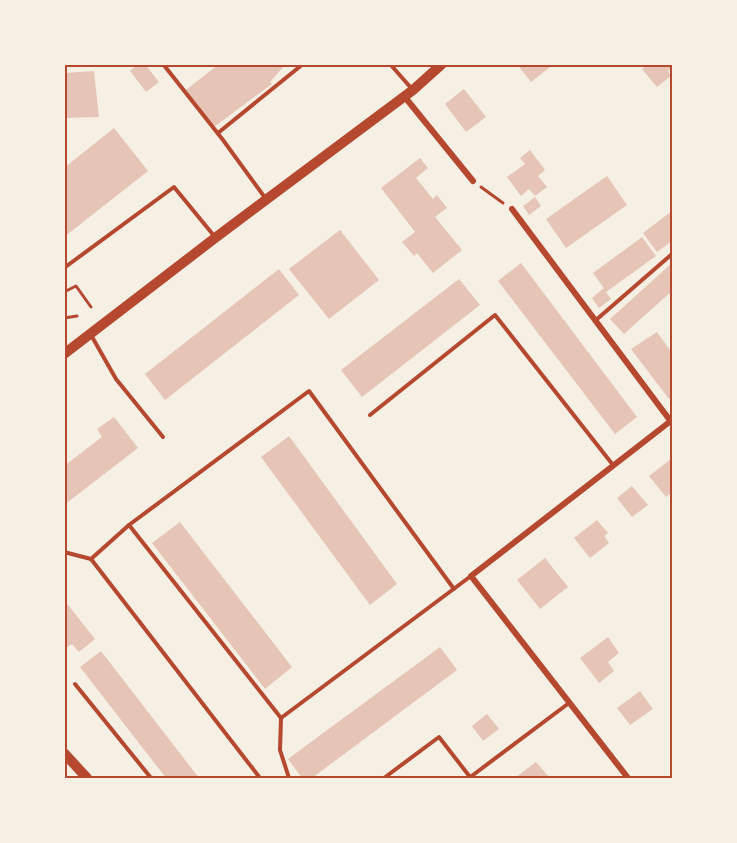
<svg xmlns="http://www.w3.org/2000/svg" width="737" height="843" font-family="'Roboto Serif',serif">
  <style>
    .building { fill: #e6c5b7 }
    .lines { fill: none; stroke-linecap: round; stroke-linejoin: round }
    .path { stroke: #b5482f; stroke-width: 3 }
    .service { stroke: #b5482f; stroke-width: 4 }
    .minor { stroke: #b5482f; stroke-width: 6 }
    .tertiary { stroke: #b5482f; stroke-width: 10 }
    .neatline { fill: none; stroke: #b5482f; stroke-width: 2 }
  </style>
  <rect width="100%" height="100%" fill="#f6efe4"/>
  <g class="building">
    <polygon points="138,64 145,64 159,82 146,92 130,71"/>
    <polygon points="219,64 286,64 270,82 272,84 214,127 186,90"/>
    <polygon points="517,64 548,64 550,67 531,82"/>
    <polygon points="648,64 672,64 672,67 668,71 671,76 657,87 642,69"/>
    <polygon points="94,71 99,117 64,118 64,73"/>
    <polygon points="464,89 486,117 466,132 445,104"/>
    <polygon points="114,128 148,171 64,237 64,168"/>
    <polygon points="530,150 545,170 538,176 547,187 535,196 529,189 521,196 507,177 525,164 520,158"/>
    <polygon points="420,158 428,168 416,178 433,199 437,195 447,208 435,217 462,250 433,273 417,253 414,256 402,242 415,232 381,188"/>
    <polygon points="607,176 627,205 566,248 546,219"/>
    <polygon points="535,197 541,206 529,215 523,206"/>
    <polygon points="672,211 672,241 657,252 643,233"/>
    <polygon points="340,230 379,280 329,319 289,269"/>
    <polygon points="642,237 656,256 606,292 611,299 599,308 592,298 604,288 593,273"/>
    <polygon points="521,263 637,417 615,434 498,281"/>
    <polygon points="672,263 672,291 624,334 610,319"/>
    <polygon points="279,269 299,295 165,400 145,374"/>
    <polygon points="459,279 480,305 362,397 341,370"/>
    <polygon points="657,332 672,353 672,396 669,399 631,349"/>
    <polygon points="114,417 138,448 64,505 64,466 102,437 97,429"/>
    <polygon points="289,436 397,584 370,605 261,457"/>
    <polygon points="671,459 672,461 672,492 666,497 649,476"/>
    <polygon points="632,486 648,505 632,517 617,498"/>
    <polygon points="597,520 608,533 604,536 609,543 590,558 574,538"/>
    <polygon points="180,522 292,667 265,689 152,543"/>
    <polygon points="545,558 568,587 540,609 517,580"/>
    <polygon points="64,600 95,639 79,652 72,644 64,649"/>
    <polygon points="608,637 619,653 608,662 614,671 599,683 580,658"/>
    <polygon points="440,647 457,670 312,778 302,778 288,759"/>
    <polygon points="101,651 199,778 166,778 80,667"/>
    <polygon points="640,691 653,709 630,725 617,708"/>
    <polygon points="487,714 499,729 483,741 472,726"/>
    <polygon points="536,762 550,778 515,778"/>
  </g>
  <g class="lines">
    <g class="path">
      <polyline points="481,187 503,203"/>
      <polyline points="64,292 76,286 91,307"/>
      <polyline points="64,318 77,316"/>
    </g>
    <g class="service">
      <polyline points="163,64 223,140 266,199"/>
      <polyline points="390,64 412,89"/>
      <polyline points="218,133 303,64"/>
      <polyline points="64,268 174,187 215,237"/>
      <polyline points="596,320 672,254"/>
      <polyline points="91,335 116,379 163,437"/>
      <polyline points="370,415 495,315 613,465"/>
      <polyline points="129,525 309,391 454,589"/>
      <polyline points="64,552 91,559 260,778"/>
      <polyline points="91,559 129,525 281,718"/>
      <polyline points="75,684 151,778"/>
      <polyline points="289,778 280,750 281,718 471,576"/>
      <polyline points="384,778 439,737 470,777"/>
      <polyline points="469,778 569,703"/>
    </g>
    <g class="minor">
      <polyline points="404,96 473,181"/>
      <polyline points="512,209 672,423"/>
      <polyline points="628,778 471,576 672,420"/>
    </g>
    <g class="tertiary">
      <polyline points="64,354 215,238 413,90 442,64"/>
      <polyline points="64,753 87,778"/>
    </g>
  </g>
  <rect width="737" height="843" fill="none" stroke="#f6efe4" stroke-width="132"/>
  <rect x="66" y="66" width="605" height="711" class="neatline"/>
</svg>
